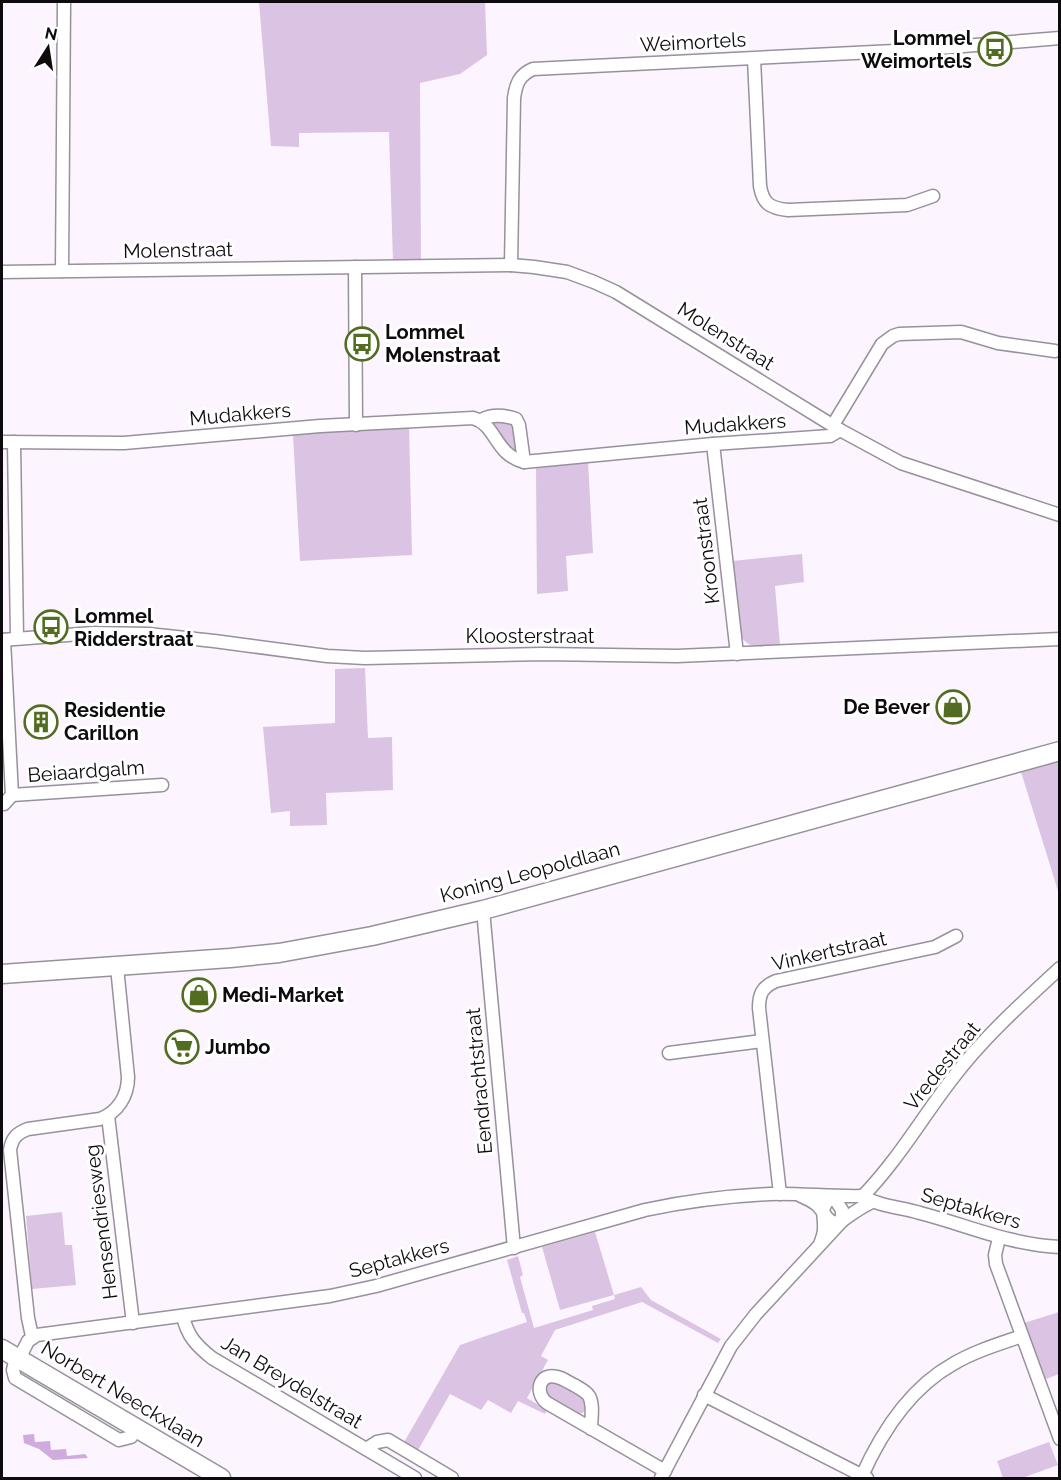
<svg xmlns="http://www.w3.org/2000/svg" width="1061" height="1480" font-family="Raleway,sans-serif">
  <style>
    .green { fill: #dbc4e3 }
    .water { fill: #d0abde }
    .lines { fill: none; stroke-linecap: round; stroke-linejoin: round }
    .minor-casing { stroke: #97919a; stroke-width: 15 }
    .secondary-casing { stroke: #97919a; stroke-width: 21 }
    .minor { stroke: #fff; stroke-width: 12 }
    .secondary { stroke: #fff; stroke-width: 18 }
    .labels { text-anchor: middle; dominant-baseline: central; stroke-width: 6; stroke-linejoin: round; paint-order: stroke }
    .poi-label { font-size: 20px; font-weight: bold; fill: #0e0b0f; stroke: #fff; text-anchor: start }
    .street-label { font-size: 20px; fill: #0e0b0f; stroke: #fff }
  </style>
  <rect width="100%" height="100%" fill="#fcf5ff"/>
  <g class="green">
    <polygon points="259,2 485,2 487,55 460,74 420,83 421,262 393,262 389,132 299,133 299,147 271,146"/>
    <polygon points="491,420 508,420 513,425 518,453 516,456 490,424"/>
    <polygon points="409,426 412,555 300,561 293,435"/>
    <polygon points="588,461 593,553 566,556 568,591 537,594 536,468"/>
    <path d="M 802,554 L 804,582 L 775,586 L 780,645 C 765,646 749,651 741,636 L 732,561 Z"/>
    <polygon points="365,668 368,738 392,737 393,790 326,793 327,825 290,826 290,811 271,813 263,727 335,723 335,669"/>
    <polygon points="1059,761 1060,761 1059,894 1021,772"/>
    <polygon points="62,1212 65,1245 72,1245 76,1285 32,1289 26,1216"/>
    <polygon points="595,1232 614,1295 641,1287 651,1300 721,1339 718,1343 642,1302 555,1330 541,1356 548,1360 527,1398 547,1410 545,1414 518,1401 511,1413 488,1400 481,1410 450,1394 417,1452 403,1444 460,1345 527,1322 524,1313 522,1313 507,1260 518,1256 523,1275 520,1277 534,1328 593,1310 592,1306 615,1299 614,1295 560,1310 542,1247"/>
    <polygon points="1059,1312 1059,1374 1046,1379 1024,1323"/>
    <polygon points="554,1382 585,1398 587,1406 583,1413 576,1415 547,1399 543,1392 547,1383"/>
    <polygon points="1049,1442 1058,1465 1022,1478 1003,1478 997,1461"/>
  </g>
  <polygon class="water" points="34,1434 35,1442 50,1441 51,1450 66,1449 67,1456 85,1454 88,1458 53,1460 39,1449 24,1443 23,1435"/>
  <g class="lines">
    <g class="minor-casing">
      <g id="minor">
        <path d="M 754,59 L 760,186 C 763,204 770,208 788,210 L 907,205 L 933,196"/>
        <path d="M 511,265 L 514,98 C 516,84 519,75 533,69 L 915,50 L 1060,38"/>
        <polyline points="355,267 356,425"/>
        <polyline points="62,271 64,2"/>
        <polyline points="2,272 511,265 534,267 567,272 594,282 616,292 840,430 901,463 1060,515"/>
        <path d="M 481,420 C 492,414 504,415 516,419 L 519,425 L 524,462"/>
        <polyline points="833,425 882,344 893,336 899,334 961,332 998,343 1055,351"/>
        <path d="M 2,442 L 124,443 L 320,426 L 473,418 C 497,425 494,454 524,462 L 713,444 L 830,436 L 840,430"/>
        <polyline points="14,442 17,638"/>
        <polyline points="713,444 737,654"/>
        <polyline points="2,640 93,633 148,634 214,641 327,656 365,658 542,654 677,656 1060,639"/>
        <polyline points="4,640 12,795 162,785"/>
        <polyline points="2,804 4,804 12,795"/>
        <polyline points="483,910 514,1248"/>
        <polyline points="669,1053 762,1041"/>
        <polyline points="108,1116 133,1323"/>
        <path d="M 780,1194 L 759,1008 C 759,994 762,987 776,981 L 935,947 L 956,936"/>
        <path d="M 801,1196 C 807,1199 813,1201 818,1206 C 826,1214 829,1228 843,1220 C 853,1213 861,1207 872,1202"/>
        <path d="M 863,1196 C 897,1161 922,1118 952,1079 C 983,1038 1022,1003 1060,968"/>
        <polyline points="999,1238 995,1255 996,1264 1060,1439"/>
        <path d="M 183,1316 C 187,1336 197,1346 212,1358 L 415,1478"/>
        <path d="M 32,1336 L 28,1318 L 10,1150 C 12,1138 17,1133 28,1129 L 100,1119 C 118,1112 128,1096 128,1077 L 117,967"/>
        <polyline points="16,1357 13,1370 15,1378 119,1440 131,1437 136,1429"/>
        <path d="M 19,1359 L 28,1341 L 37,1335 L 330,1296 L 376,1286 L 645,1210 C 687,1201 728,1196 770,1194 C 801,1193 832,1197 863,1196 C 880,1207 901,1207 920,1213 C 970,1226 1007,1244 1060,1247"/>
        <polyline points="704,1395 867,1478"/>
        <path d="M 591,1429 C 591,1419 594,1405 589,1396 C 586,1391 579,1388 574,1385 C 569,1383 563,1378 557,1377 C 539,1372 534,1393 547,1403 L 665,1471"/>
        <polyline points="366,1449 377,1442 388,1440 452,1478"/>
        <path d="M 661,1478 L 731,1346 L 756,1314 L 842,1221 L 842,1210 L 833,1196 C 818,1209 825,1212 824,1229 C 824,1234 822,1239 820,1244"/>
        <path d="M 861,1478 C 880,1435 910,1388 953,1364 C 975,1351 999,1344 1022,1336"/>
      </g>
    </g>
    <g class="secondary-casing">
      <g id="secondary">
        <polyline points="2,974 230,958 279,953 372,936 483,910 1060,751"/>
        <polyline points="2,1349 221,1478"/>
      </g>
    </g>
    <use href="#minor" class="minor"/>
    <use href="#secondary" class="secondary"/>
  </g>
  <defs>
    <g id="bus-ring" transform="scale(1.725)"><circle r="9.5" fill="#fff" stroke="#526d21" stroke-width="1.5"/><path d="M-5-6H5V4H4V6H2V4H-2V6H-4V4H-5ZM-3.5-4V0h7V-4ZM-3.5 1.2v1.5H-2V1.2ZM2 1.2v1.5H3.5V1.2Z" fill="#526d21"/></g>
    <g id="shop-ring" transform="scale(1.725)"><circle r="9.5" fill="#fff" stroke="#526d21" stroke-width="1.5"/><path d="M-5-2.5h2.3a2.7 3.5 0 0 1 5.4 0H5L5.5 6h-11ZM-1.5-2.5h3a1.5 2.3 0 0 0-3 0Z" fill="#526d21"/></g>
    <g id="building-ring" transform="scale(1.725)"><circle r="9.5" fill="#fff" stroke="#526d21" stroke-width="1.5"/><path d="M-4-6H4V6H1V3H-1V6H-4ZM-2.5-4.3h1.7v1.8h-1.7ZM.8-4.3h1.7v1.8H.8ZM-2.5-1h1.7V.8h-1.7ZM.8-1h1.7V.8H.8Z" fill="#526d21"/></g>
    <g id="supermarket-ring" transform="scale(1.725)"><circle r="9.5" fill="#fff" stroke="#526d21" stroke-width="1.5"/><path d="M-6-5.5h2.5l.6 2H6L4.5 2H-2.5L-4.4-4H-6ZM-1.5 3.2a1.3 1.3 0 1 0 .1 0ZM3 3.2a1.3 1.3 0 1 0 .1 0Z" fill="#526d21"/></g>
  </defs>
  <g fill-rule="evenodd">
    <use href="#bus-ring" x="995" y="49"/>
    <use href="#bus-ring" x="362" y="344"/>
    <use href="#bus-ring" x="51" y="627"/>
    <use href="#shop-ring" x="953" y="707"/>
    <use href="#building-ring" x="41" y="722"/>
    <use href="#shop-ring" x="199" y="995"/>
    <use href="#supermarket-ring" x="182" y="1047"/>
  </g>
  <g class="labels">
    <g class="poi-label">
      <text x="972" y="38" text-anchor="end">Lommel<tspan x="972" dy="23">Weimortels</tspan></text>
      <text x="385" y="332">Lommel<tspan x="385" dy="23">Molenstraat</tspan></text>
      <text x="74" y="616">Lommel<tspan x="74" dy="23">Ridderstraat</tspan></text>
      <text x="930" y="707" text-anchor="end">De Bever</text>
      <text x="64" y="710">Residentie<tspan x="64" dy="23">Carillon</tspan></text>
      <text x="222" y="995">Medi-Market</text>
      <text x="205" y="1047">Jumbo</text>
    </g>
    <g class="street-label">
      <text transform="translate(693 42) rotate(-3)">Weimortels</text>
      <text transform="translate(178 250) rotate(-1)">Molenstraat</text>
      <text transform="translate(726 336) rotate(32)">Molenstraat</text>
      <text transform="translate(240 414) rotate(-5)">Mudakkers</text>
      <text transform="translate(735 424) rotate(-4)">Mudakkers</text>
      <text transform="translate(706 551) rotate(-97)">Kroonstraat</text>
      <text x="530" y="636">Kloosterstraat</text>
      <text transform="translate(86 771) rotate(-4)">Beiaardgalm</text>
      <text transform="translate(530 872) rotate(-15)">Koning Leopoldlaan</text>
      <text transform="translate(829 951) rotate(-13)">Vinkertstraat</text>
      <text transform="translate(942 1066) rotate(-51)">Vredestraat</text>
      <text transform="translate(479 1081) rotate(-95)">Eendrachtstraat</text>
      <text transform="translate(971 1208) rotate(16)">Septakkers</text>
      <text transform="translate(101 1222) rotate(-97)">Hensendriesweg</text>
      <text transform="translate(399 1258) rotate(-15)">Septakkers</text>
      <text transform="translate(292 1382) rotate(31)">Jan Breydelstraat</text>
      <text transform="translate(123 1394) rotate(31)">Norbert Neeckxlaan</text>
    </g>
  </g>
  <rect width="1061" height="1480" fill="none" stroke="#0e0b0f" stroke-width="6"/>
  <g transform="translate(48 48) rotate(12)" stroke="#ffffff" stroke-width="4.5" paint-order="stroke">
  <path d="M0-4.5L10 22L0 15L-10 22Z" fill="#0e0b0f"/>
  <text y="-9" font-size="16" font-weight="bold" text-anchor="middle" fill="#0e0b0f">N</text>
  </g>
</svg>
